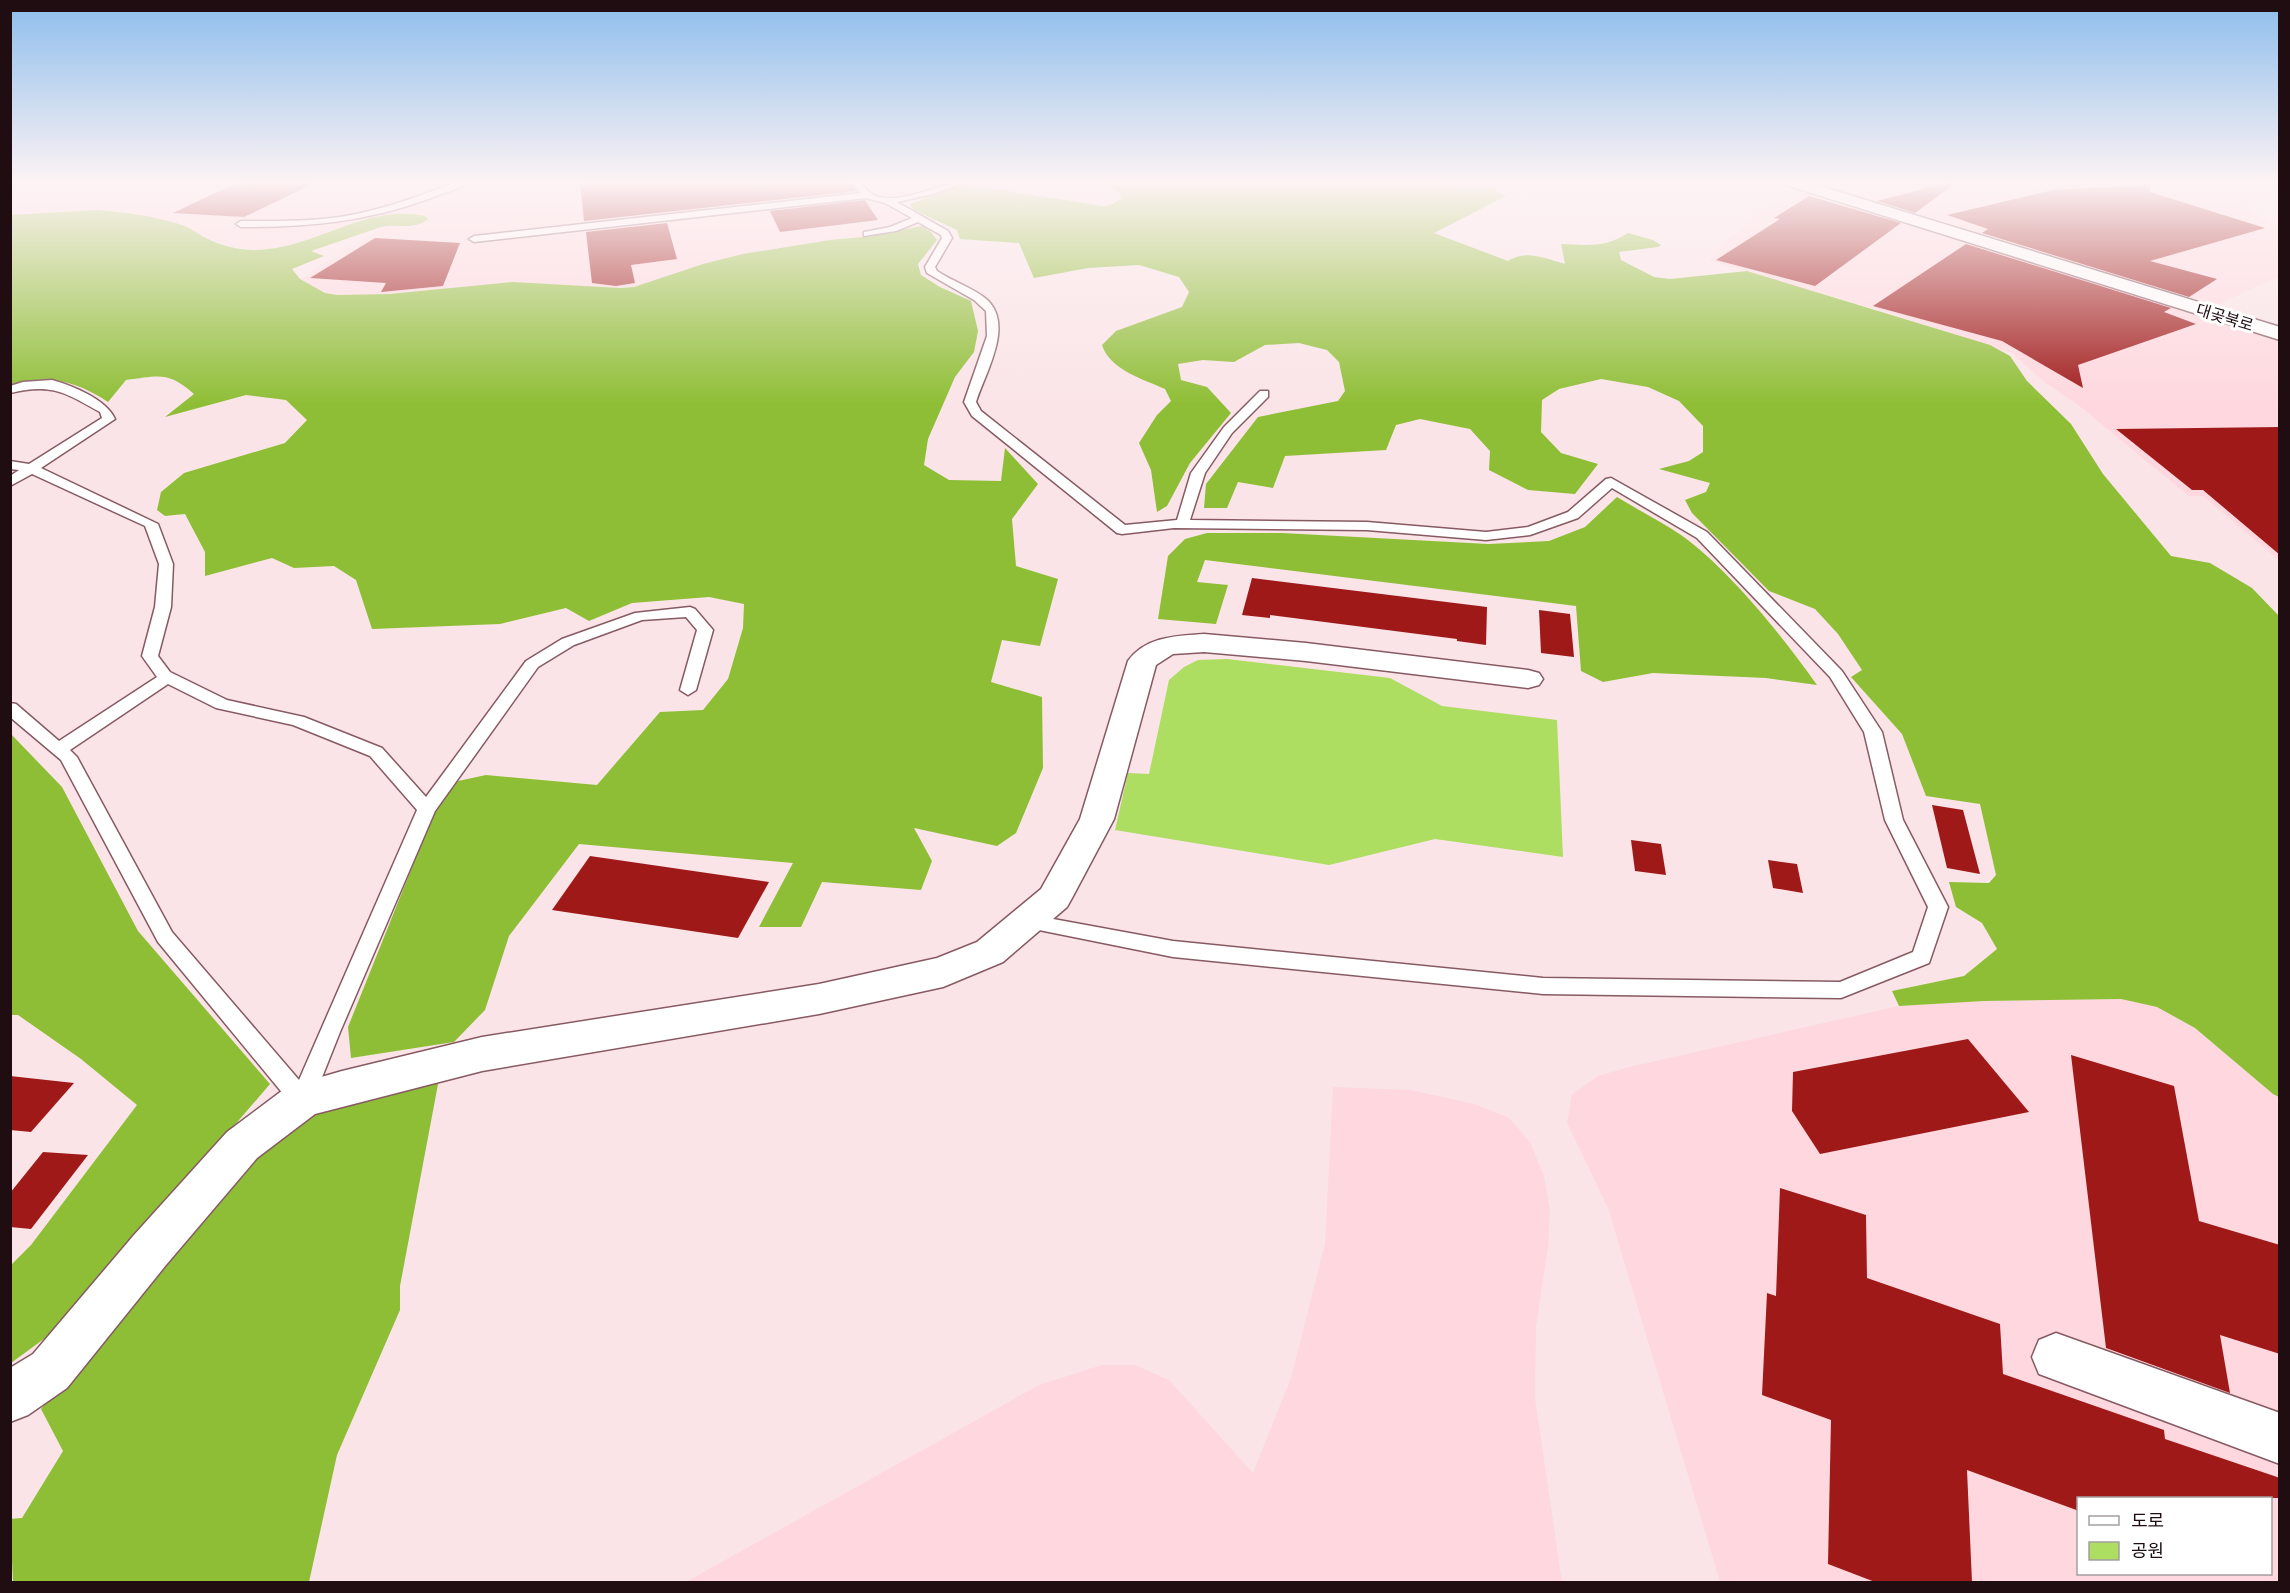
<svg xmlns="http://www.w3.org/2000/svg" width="2290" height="1593" font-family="'Open Sans','Noto Sans KR',sans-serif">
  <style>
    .built { fill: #fed8de; fill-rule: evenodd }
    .green { fill: #addd61 }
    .forest { fill: #8ebe35 }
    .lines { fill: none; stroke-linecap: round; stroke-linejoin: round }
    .stream { stroke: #a4cbf1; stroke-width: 6 }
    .building { fill: #9f1919 }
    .service-casing { stroke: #875a63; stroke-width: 3 }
    .minor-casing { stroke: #875a63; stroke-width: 3 }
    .tertiary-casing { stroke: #875a63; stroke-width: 3 }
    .service { fill: #fff; fill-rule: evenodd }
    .minor { fill: #fff; fill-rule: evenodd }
    .tertiary { fill: #fff; fill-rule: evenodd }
    .labels { text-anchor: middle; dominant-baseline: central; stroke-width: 6; stroke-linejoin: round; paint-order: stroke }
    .far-street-label { font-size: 16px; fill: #1f0d11; stroke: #fff }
  </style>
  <rect width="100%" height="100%" fill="#fae4e7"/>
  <g class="built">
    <polygon points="10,182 847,182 865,198 922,226 872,236 830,240 743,254 703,264 634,287 604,288 513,282 389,294 337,295 325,293 300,279 381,227 400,225 425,216 406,214 365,219 297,243 269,249 245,249 223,245 184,226 123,211 96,210 11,215"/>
    <polygon points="864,182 952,182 889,197 875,193"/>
    <polygon points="972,182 1102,182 1122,196 1117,203 1103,206 964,184"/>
    <polygon points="1423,182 1675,182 1680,184 1533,192"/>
    <polygon points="1803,182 1999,182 1963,186 1995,197 2039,188 2136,182 2237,182 2279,191 2279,198 2242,207 2279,228 2279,279 2273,279 2220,304 2051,259"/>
    <polygon points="1796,191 1808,191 2279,340 2279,560 2203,496 2189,496 2077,404 2046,383 2012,353 1880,310 1709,261 1722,245 1762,211"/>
    <path d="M 2121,999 L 2157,1007 L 2195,1028 L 2273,1094 L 2279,1097 L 2279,1582 L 1720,1582 L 1608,1208 L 1567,1123 L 1572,1094 L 1598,1076 L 1629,1067 L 1899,1006 L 1984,1001 ZM 2078,1498 L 2270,1498 L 2270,1574 L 2078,1574 Z"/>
    <polygon points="1333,1087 1410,1090 1475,1104 1509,1118 1530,1142 1544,1176 1550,1210 1548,1247 1536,1327 1535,1398 1562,1582 686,1582 1039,1385 1102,1365 1135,1365 1169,1380 1253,1473 1291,1378 1325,1244"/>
  </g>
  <polygon class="green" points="1227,659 1390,678 1442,706 1557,720 1563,857 1435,839 1329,865 1115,830 1128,773 1149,774 1169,680 1184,667 1198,660"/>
  <g class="forest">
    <path d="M 1102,182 L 1423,182 L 1492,188 L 1506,196 L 1434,233 L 1508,261 C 1525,249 1547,259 1565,264 L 1561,244 C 1586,245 1606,248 1628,233 L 1653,240 L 1661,245 L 1658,247 L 1619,252 L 1621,260 L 1654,277 L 1670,279 L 1747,271 L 1990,345 L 2010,356 L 2027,381 L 2071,424 L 2103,474 L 2171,556 L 2210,563 L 2252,588 L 2279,616 L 2279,1097 L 2273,1094 L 2195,1028 L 2157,1007 L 2121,999 L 1984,1001 L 1899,1006 L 1892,991 L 1964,976 L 1997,949 L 1982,923 L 1956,907 L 1949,882 L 1989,883 L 1996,875 L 1980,804 L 1926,796 L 1902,734 L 1851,677 L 1862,670 L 1838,634 L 1815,609 L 1769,591 L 1692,513 L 1685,500 L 1706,492 L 1710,483 L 1659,469 L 1689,461 L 1703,452 L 1703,426 L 1679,401 L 1648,387 L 1601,379 L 1559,389 L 1542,400 L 1541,432 L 1561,453 L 1598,464 L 1575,494 L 1528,490 L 1489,470 L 1490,451 L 1470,429 L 1420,419 L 1396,425 L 1386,450 L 1285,456 L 1273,488 L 1238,482 L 1227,508 L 1204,508 L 1206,484 L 1258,417 L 1338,401 L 1345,391 L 1339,362 L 1327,350 L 1299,343 L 1265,345 L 1234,362 L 1203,360 L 1178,364 L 1181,380 L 1207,387 L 1231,413 L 1190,463 L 1167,506 L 1157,512 L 1151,470 L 1139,443 L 1157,415 L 1171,401 L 1165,389 C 1143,379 1110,370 1102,345 L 1116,331 L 1182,307 L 1189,292 L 1179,277 L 1139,265 L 1088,268 L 1034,278 L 1019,243 L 960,239 L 957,230 L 914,210 L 910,204 L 964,184 L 1103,206 L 1110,205 L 1121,199 L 1120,193 Z"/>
    <path d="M 96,210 C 125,212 154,216 182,225 C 191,228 198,234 206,238 C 225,248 248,252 269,249 C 322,243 369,204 425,216 L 428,219 C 414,231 398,223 381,227 L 311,251 L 324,256 L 292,269 L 300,279 L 325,293 L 337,295 L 389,294 L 513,282 L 620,288 L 634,287 L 703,264 L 743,254 L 830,240 L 872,236 L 922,226 L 930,231 L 937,240 L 918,264 L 921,275 L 940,287 L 971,301 L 978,331 L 974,352 L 955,377 L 928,439 L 924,465 L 949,480 L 1001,481 L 1005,448 L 1038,484 L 1012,519 L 1016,566 L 1058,579 L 1040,646 L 1002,640 L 991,682 L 1042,697 L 1043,768 L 1016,833 L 997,846 L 914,828 L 932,861 L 921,890 L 822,882 L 801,927 L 759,927 L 793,863 L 579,844 L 509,936 L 485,1010 L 454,1042 L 351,1058 L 348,1027 L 435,810 L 458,781 L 486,775 L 597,785 L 660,712 L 703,710 L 728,679 L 743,628 L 744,604 L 709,597 L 632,603 L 589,621 L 566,608 L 500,624 L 372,629 L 356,580 L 334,566 L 294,568 L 272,558 L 205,576 L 205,552 L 185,514 L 165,516 L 157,510 L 161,492 L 184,473 L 285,443 L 307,420 L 286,400 L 246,395 L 165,417 L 194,394 C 168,371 159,376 126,380 L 108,402 C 76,381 48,374 11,385 L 10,215 Z"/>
    <path d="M 1617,497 C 1638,510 1660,521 1681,535 C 1729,569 1783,637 1817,685 L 1766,678 L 1653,673 L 1603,682 L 1581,671 L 1576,606 L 1205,560 L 1197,582 L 1228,585 L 1216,624 L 1158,619 L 1168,556 L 1185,539 L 1207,533 L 1282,533 L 1488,544 L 1549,541 L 1585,527 Z"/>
    <polygon points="10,733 62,787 138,931 270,1084 63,1325 11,1363 11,1265 31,1245 137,1105 81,1059 18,1015 11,1015"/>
    <polygon points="439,1079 400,1286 400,1310 337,1455 309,1582 13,1582 10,1519 22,1518 63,1451 41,1409 226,1179 304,1108"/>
  </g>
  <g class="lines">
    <polyline class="stream" points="2261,182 2280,187"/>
  </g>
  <g class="building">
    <polygon points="238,182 317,182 244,217 173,213"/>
    <polygon points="580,182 850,182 857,191 584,221"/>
    <polygon points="1950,182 1957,182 1915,213 1877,201"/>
    <polygon points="2150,185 2150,192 2265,228 2150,261 2217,279 2189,297 1982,233 1988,229 1947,215 2053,190"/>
    <polygon points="1809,196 1901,223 1815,286 1716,260 1780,219 1774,218"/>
    <polygon points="865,200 878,220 780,232 770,211"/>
    <polygon points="667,223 677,259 631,265 635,283 616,286 592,283 586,232"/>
    <polygon points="375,238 460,243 443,286 381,292 386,283 310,278"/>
    <polygon points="1966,244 2171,308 2164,312 2196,324 2078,365 2083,388 2002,341 1873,306"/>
    <polygon points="2280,427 2280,555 2203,490 2192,490 2116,429"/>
    <polygon points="1252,578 1487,607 1486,645 1457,641 1457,639 1270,615 1270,618 1242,615"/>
    <polygon points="1539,610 1570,614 1574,657 1541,653"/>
    <polygon points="1932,805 1963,810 1980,874 1947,868"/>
    <polygon points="1631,840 1661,844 1666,875 1635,871"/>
    <polygon points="590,856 769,882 738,938 552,910"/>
    <polygon points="1768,860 1797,864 1803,893 1773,888"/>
    <polygon points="1968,1039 2029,1112 1820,1154 1792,1111 1793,1072"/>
    <polygon points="2071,1055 2174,1086 2199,1221 2280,1245 2280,1354 2220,1335 2230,1393 2106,1348"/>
    <polygon points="10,1076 74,1083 31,1132 10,1130"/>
    <polygon points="43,1152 88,1155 31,1229 10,1227 10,1193"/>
    <polygon points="1780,1188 1866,1215 1867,1278 2000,1324 2003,1374 2164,1430 2165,1439 2280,1478 2280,1498 2079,1498 2079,1511 1967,1470 1972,1582 1875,1582 1828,1564 1831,1420 1762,1395 1767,1293 1776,1296"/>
  </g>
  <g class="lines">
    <g class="service-casing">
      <g id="service">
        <path d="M 457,182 L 468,182 C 459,190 443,193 431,198 C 366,222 309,227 241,227 L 236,224 L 241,221 C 280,221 318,222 356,214 C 391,207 424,194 457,182 Z"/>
        <path d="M 852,182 L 860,182 C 864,186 868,192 874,195 C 897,207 941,182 966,182 L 933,194 L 897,202 L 948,231 L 952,238 L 935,267 L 937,271 C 952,281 971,287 985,298 C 1016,323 985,373 976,402 L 981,411 L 1125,525 L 1177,520 L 1191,473 L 1224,427 L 1260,391 L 1268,391 L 1268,397 L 1232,433 L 1205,473 L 1190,520 L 1367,522 L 1486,532 L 1528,527 L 1568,512 L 1606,479 L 1611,478 L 1707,532 L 1842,671 L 1882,732 L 1903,820 L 1948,907 L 1929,963 L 1841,998 L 1543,994 L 1173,957 L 1019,926 L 1016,921 L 1019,916 L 1026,914 L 1173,941 L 1543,978 L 1840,982 L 1913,952 L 1928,907 L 1885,820 L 1864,732 L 1830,677 L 1697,538 L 1612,488 L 1578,518 L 1530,535 L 1486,540 L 1367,530 L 1174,528 L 1122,534 L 1117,533 L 972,416 L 964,402 L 987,336 L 986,311 L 974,300 L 927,273 L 925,267 L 942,238 L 941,235 L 918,222 L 896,231 L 864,236 L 864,232 L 890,227 L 912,218 L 885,203 L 866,198 L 474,242 L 469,239 L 474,236 L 861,193 Z"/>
        <path d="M 52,380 C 73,386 106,399 115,419 L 41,468 L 158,524 L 173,564 L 171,607 L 158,656 L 170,672 L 227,700 L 304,717 L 382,748 L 426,797 L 526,661 L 562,639 L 635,613 L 690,607 L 695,609 L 713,630 L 696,690 L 688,695 L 680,690 L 697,630 L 686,617 L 642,620 L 574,645 L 538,667 L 435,811 L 340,1032 L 313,1100 L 310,1107 L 302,1110 L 294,1107 L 158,942 L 61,760 L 10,717 L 10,703 L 16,704 L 59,741 L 157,677 L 142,656 L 155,607 L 159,564 L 145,526 L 32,474 L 10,486 L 10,476 L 19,470 L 10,469 L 10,461 L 29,464 L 102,418 L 100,412 C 64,392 52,383 10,393 L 10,386 L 23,382 ZM 168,684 L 216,708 L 293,725 L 370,756 L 417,810 L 299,1080 L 172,932 L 77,757 L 70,750 Z"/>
      </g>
    </g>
    <g class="minor-casing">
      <g id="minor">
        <path d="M 1204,634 L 1306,643 L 1528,670 L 1539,673 L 1543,679 L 1539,685 L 1528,688 L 1306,661 L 1204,652 L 1173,654 L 1156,665 L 1114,819 L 1072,898 L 1067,907 L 1003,962 L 943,987 L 819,1014 L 482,1071 L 315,1114 L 257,1158 L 166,1265 L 67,1388 L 28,1415 L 10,1422 L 10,1368 L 33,1354 L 134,1235 L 227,1132 L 287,1087 L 342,1071 L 482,1037 L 819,984 L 937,958 L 977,942 L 1041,889 L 1080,819 L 1128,661 C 1146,636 1177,636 1204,634 Z"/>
        <polygon points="2056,1333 2280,1413 2280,1464 2039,1374 2032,1357 2039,1340"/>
      </g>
    </g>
    <g class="tertiary-casing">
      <polygon id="tertiary" points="1784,182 1807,182 2280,327 2280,340 1786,185"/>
    </g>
    <use href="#service" class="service"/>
    <use href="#minor" class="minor"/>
    <use href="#tertiary" class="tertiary"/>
  </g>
  <linearGradient id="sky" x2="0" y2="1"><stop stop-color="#8dbdec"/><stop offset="0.45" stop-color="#fdf3f4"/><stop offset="1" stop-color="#fdf3f4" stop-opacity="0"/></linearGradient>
  <rect width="2290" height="405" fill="url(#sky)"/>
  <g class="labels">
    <g class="far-street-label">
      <text transform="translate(2225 317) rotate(17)">대곶북로</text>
    </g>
  </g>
  <rect width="2290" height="1593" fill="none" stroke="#1f0d11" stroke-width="24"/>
  <rect x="2077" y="1497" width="195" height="78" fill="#ffffff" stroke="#a59ea0" stroke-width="1.5"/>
  <rect x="2089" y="1516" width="30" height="9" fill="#ffffff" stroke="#a59ea0" stroke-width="1.5"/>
  <text x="2131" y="1527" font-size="18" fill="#1f0d11">도로</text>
  <rect x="2089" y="1542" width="30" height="18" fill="#addd61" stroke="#a59ea0" stroke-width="1.5"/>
  <text x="2131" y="1557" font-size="18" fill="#1f0d11">공원</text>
</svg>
